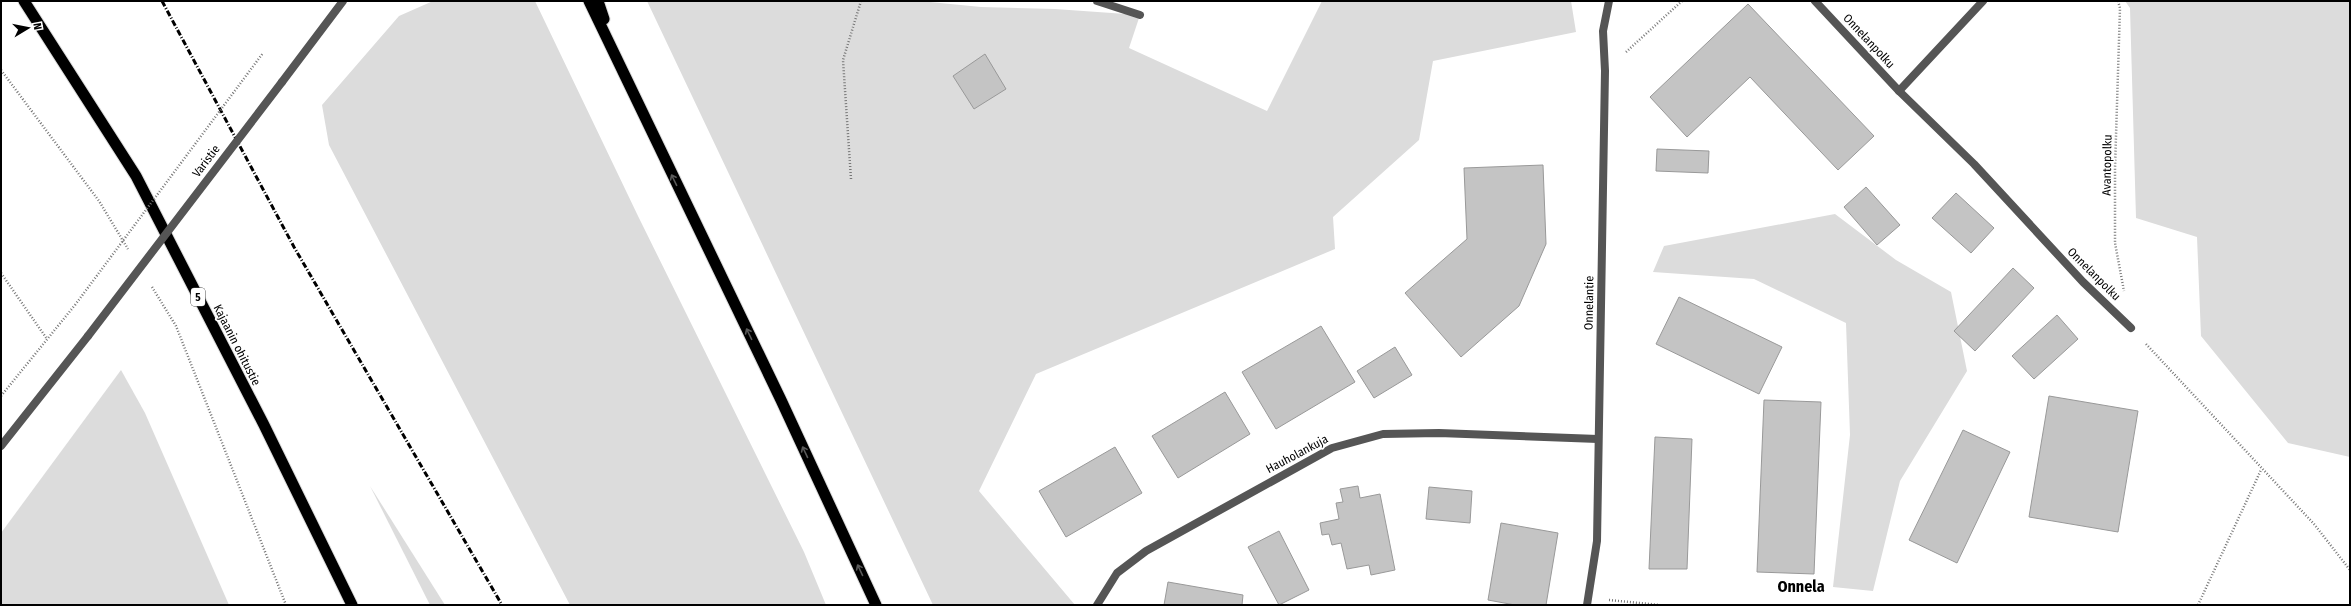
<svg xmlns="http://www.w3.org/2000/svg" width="2351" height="606" font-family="'Fira Sans Condensed',sans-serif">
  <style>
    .green { fill: #dcdcdc }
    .building { fill: #c4c4c4; stroke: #999 }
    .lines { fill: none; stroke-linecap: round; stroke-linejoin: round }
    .trunk-casing { stroke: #dbdbdb; stroke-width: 13 }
    .path { stroke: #777; stroke-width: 2.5; stroke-dasharray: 1 2; stroke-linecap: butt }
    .service { stroke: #555; stroke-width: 8 }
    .minor { stroke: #555; stroke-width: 8 }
    .tertiary { stroke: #555; stroke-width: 8 }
    .trunk { stroke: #000; stroke-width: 11 }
    .rail { stroke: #000; stroke-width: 3; stroke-dasharray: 6 2 1 2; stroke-linecap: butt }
    .path-bridge { stroke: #777; stroke-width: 2.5; stroke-dasharray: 1 2; stroke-linecap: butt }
    .tertiary-bridge { stroke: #555; stroke-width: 8 }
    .oneway { stroke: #595959 }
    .labels { text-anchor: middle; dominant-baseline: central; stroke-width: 3.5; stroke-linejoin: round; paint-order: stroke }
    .shield { fill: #fff; stroke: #4c4c4c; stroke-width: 1 }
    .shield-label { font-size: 11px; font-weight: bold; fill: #000 }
    .street-label { font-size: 12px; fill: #000; stroke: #fff }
    .district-label { font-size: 16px; font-weight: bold; fill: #000; stroke: #fff }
  </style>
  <rect width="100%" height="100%" fill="#fff"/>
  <g class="green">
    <polygon points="433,1 535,1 638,216 804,552 826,605 570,605 329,145 322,105 399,16"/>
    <polygon points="647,1 920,1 981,7 1055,9 1140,15 1129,48 1267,111 1322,1 1571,1 1576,32 1433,61 1419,140 1333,217 1335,249 1036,374 979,491 1075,605 933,605"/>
    <polygon points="2125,1 2350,1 2350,457 2288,443 2201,336 2197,237 2136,218 2130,8"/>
    <polygon points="1835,214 1896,260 1951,292 1967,371 1900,481 1873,591 1833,587 1850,435 1846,323 1754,279 1653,272 1664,246"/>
    <polygon points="121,370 145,413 229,605 1,605 1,533"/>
    <polygon points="370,486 445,605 430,605"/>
  </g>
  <g class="building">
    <polygon points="1748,4 1874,136 1838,170 1750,77 1687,137 1650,97"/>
    <polygon points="985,54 1006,89 974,109 953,76"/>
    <polygon points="1657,149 1709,151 1708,173 1656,171"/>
    <polygon points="1543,165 1546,244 1519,306 1461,357 1405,293 1467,239 1464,168"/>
    <polygon points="1866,187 1900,225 1877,245 1844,207"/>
    <polygon points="1956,193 1994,228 1971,253 1932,218"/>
    <polygon points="2013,268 2034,288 1975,351 1954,331"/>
    <polygon points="1679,297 1782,347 1759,394 1656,344"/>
    <polygon points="2057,315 2078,339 2034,379 2012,356"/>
    <polygon points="1321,326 1355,382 1276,429 1242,372"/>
    <polygon points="1395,347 1412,375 1374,398 1357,371"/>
    <polygon points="1225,392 1250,434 1178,478 1152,436"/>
    <polygon points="2049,396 2138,411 2118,532 2029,517"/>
    <polygon points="1764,400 1821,402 1814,574 1757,572"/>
    <polygon points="1963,430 2010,452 1957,563 1909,540"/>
    <polygon points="1655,437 1692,439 1687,569 1649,569"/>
    <polygon points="1115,447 1142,493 1066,537 1039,491"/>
    <polygon points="1358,486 1360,498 1380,494 1395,570 1371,575 1369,565 1347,569 1341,543 1332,545 1329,534 1322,535 1320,523 1339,519 1336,503 1343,502 1340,489"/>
    <polygon points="1429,487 1472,491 1470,523 1426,519"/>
    <polygon points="1501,523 1558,533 1546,605 1515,605 1488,600"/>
    <polygon points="1279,531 1309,590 1279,605 1248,547"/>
    <polygon points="1168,582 1243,595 1242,605 1164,605"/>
  </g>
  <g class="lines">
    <g class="trunk-casing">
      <g id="trunk">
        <polyline points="24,1 136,176 264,425 352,605"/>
        <polyline points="589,1 781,400 876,605"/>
        <polyline points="598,1 604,19"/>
      </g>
    </g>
    <g class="path">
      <polyline points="2118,1 2120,8 2115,168 2115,243 2124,291"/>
      <polyline points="1626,52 1682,1"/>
      <polyline points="1,70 99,201 128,249"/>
      <polyline points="851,179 843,60 861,1"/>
      <polyline points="1,273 47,339"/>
      <polyline points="152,287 176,326 286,605"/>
      <polyline points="2146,344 2314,524 2350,570"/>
      <polyline points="1,396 75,305"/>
      <polyline points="1609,600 1660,605"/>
      <polyline points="2198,605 2261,470"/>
    </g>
    <g class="service">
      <polyline points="1097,1 1140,15"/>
      <polyline points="1899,91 1983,1"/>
    </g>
    <g class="minor">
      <polyline points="1815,1 1899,91 1974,164 2083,282 2131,328"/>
      <polyline points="1097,605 1117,573 1146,551 1332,448 1383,434 1439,433 1598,439"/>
      <polyline points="1587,605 1597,541 1605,71 1603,31 1609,1"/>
    </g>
    <g class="tertiary">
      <polyline points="282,82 343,1"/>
      <polyline points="1,446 88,336"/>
    </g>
    <use href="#trunk" class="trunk"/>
    <polyline class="rail" points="162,1 294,247 502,605"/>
    <polyline class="path-bridge" points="75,305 263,53"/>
    <polyline class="tertiary-bridge" points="88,336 282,82"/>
  </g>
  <defs><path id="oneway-shaft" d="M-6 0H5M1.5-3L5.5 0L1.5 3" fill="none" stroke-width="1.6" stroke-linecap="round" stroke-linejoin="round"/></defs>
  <g class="oneway">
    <use href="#oneway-shaft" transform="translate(674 180) rotate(-116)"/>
    <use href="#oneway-shaft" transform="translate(749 334) rotate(-116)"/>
    <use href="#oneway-shaft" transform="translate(805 452) rotate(-115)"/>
    <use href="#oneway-shaft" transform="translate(860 570) rotate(-115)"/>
  </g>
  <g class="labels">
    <rect class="shield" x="191" y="288" width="14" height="18" rx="3"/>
    <g class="shield-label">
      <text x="198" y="297">5</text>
    </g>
    <g class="street-label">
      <text transform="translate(1869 41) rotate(47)">Onnelanpolku</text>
      <text transform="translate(206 161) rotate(-53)">Varistie</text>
      <text transform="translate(2107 165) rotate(-89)">Avantopolku</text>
      <text transform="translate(2094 274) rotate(45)">Onnelanpolku</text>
      <text transform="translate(1589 303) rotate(-89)">Onnelantie</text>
      <text transform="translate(237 345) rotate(63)">Kajaanin ohitustie</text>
      <text transform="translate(1297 454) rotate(-28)">Hauholankuja</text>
    </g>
    <g class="district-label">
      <text x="1801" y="586">Onnela</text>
    </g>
  </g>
  <rect width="2351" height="606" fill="none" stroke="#000000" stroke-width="4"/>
  <g transform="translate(28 28) rotate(80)" stroke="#ffffff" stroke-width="3" paint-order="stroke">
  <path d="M0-3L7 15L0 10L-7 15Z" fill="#000000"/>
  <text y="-6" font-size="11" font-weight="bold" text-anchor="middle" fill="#000000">N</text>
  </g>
</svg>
